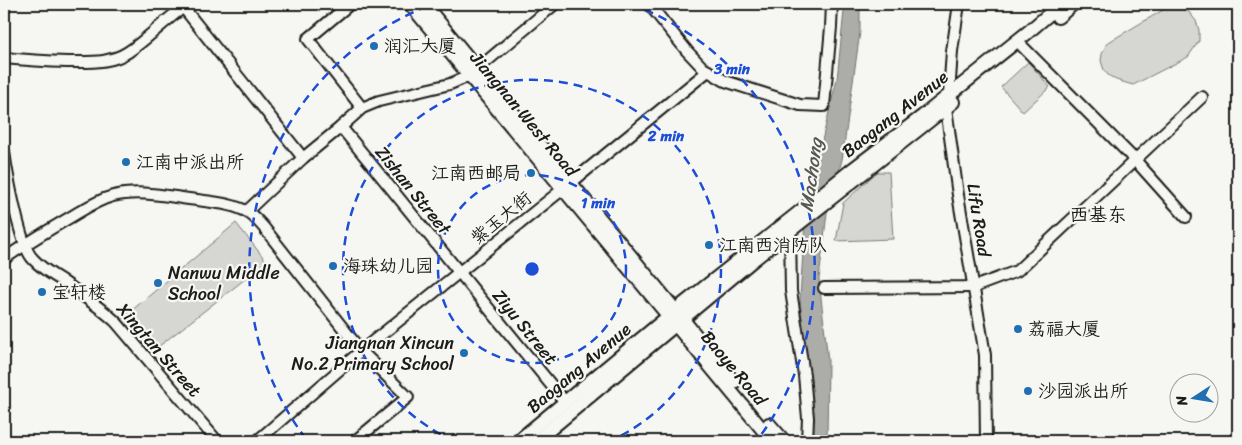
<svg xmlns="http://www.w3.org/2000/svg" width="1242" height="445" font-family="Sriracha,'LXGW WenKai TC',sans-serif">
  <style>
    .green { fill: #d6d6d2; stroke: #797977 }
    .water { fill: #acaca9; stroke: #727271 }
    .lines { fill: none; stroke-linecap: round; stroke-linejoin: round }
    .minor-casing { stroke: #1c1c1c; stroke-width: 14 }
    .major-casing { stroke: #1c1c1c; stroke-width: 16 }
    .minor { stroke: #f6f6f2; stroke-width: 10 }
    .major { stroke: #f6f6f2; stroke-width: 12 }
    .ring { fill: none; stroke: #1d4ed8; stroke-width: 2.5; stroke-dasharray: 9 6 }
    .poi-dot { fill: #1f6fb2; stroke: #f6f6f2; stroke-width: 2 }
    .labels { text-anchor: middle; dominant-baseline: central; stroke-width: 4.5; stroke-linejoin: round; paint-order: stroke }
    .poi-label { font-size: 18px; fill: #1c1c1c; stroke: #f6f6f2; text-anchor: start }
    .street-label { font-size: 18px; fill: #1c1c1c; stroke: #f6f6f2 }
    .water-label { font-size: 19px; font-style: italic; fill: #565654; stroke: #f6f6f2 }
    .neighbourhood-label { font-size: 19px; fill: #1c1c1c; stroke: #f6f6f2 }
    .centre { fill: #1d4ed8; stroke: #f6f6f2; stroke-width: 2.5 }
    .ring-label { font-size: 15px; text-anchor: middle; font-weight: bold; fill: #1d4ed8; stroke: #f6f6f2; stroke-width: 4.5; stroke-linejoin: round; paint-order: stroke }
  </style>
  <rect width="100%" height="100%" fill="#f6f6f2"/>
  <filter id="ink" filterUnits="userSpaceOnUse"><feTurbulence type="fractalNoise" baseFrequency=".02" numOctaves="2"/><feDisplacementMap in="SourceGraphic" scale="10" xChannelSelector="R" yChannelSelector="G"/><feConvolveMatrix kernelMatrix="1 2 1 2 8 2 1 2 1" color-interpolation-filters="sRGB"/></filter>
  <g filter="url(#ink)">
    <g class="green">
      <polygon points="1168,7 1180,8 1189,12 1196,21 1199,30 1199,41 1188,57 1133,85 1116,80 1108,75 1104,70 1101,61 1102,54 1107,43"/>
      <polygon points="1028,62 1050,87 1023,112 1001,87"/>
      <polygon points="877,172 889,172 893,239 836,241 843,203"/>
      <polygon points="236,223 267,262 149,354 119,321"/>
    </g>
    <polygon class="water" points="844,4 860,4 860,32 842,160 827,213 819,279 828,361 827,441 811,441 812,431 800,298 806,206 837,79 844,11"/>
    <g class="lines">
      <g class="minor-casing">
        <g id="minor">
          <polyline points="350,4 308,39 362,108"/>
          <polyline points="649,4 687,51 703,68 725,81 800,105 824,106 831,27 832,4"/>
          <polyline points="959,4 952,51 949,95 946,108 958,195 985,355 986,441"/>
          <polyline points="183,7 303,158"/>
          <polyline points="4,10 4,4"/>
          <polyline points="1022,46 1135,160 1186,217"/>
          <path d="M 4,58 C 27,60 50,62 73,62 C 92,62 111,63 128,52 C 149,38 167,18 188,4"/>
          <polyline points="341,127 565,402"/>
          <path d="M 4,152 C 7,173 20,247 33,259 C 41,268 51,274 61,280 C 80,294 99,306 116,322 L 217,441"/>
          <polyline points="572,182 708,71"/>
          <polyline points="247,211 303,158 341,127 362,108 379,101 450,84 469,76 555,4"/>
          <polyline points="790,232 791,291 804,375 808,418 807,441"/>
          <path d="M 4,259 C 25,244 47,231 69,218 C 83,210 97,200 113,196 C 140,189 170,197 197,200 C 212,202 236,204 249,213 C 255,217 260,223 265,229 L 361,351 L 408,397 L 355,441"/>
          <polyline points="824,288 974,287 1017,271 1202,97"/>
          <polyline points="257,441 361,351 563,189"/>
        </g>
      </g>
      <g class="major-casing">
        <g id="major">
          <polyline points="410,4 772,441"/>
          <polyline points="424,4 734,382"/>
          <polyline points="1058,17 1073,4"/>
          <polyline points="769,424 784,441"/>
          <polyline points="518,441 676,310 797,214 853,169 923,116 1027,33 1061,4"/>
          <polyline points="536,441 753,260 953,102"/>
        </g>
      </g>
      <use href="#minor" class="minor"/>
      <use href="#major" class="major"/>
    </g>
  </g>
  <g class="ring">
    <circle cx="532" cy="269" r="94"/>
    <path d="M454 441A189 189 0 1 1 610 441"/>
    <path d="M306 439A283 283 0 0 1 433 4M631 4A283 283 0 0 1 758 439"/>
  </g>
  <g class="poi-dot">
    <circle cx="374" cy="46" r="5"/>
    <circle cx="126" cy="162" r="5"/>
    <circle cx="531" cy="173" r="5"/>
    <circle cx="709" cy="245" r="5"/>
    <circle cx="333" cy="266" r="5"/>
    <circle cx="158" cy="283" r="5"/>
    <circle cx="42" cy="292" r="5"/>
    <circle cx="1018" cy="329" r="5"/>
    <circle cx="464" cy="353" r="5"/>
    <circle cx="1028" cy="391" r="5"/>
  </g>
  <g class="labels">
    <g class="poi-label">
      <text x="384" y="46">润汇大厦</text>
      <text x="136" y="162">江南中派出所</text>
      <text x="521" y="173" text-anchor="end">江南西邮局</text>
      <text x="719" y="245">江南西消防队</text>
      <text x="343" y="266">海珠幼儿园</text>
      <text x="168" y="273">Nanwu Middle<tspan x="168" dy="21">School</tspan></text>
      <text x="52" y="292">宝轩楼</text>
      <text x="1028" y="329">荔福大厦</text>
      <text x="454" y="343" text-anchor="end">Jiangnan Xincun<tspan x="454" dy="21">No.2 Primary School</tspan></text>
      <text x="1038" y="391">沙园派出所</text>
    </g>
    <g class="street-label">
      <text transform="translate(524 114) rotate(50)">Jiangnan West Road</text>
      <text transform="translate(895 114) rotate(-38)">Baogang Avenue</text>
      <text transform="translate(413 190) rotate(51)">Zishan Street</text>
      <text transform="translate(501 218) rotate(-39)">紫玉大街</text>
      <text transform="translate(979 220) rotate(81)">Lifu Road</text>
      <text transform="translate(525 327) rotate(51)">Ziyu Street</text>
      <text transform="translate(159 350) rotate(49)">Xingtan Street</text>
      <text transform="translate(579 368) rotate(-40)">Baogang Avenue</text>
      <text transform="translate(734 368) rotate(50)">Baoye Road</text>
    </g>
    <g class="water-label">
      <text transform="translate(811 175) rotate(-82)">Machong</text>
    </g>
    <g class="neighbourhood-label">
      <text x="1098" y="214">西基东</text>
    </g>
  </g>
  <circle cx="532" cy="269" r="8" class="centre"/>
  <g class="ring-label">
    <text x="732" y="74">3 min</text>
    <text x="666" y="141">2 min</text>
    <text x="598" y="208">1 min</text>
  </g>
  <rect width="1242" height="445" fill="none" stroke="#f6f6f2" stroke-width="20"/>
  <rect x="10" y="10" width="1222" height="425" fill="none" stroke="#1c1c1c" stroke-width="2" filter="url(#ink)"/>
  <g transform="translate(1194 398) rotate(258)"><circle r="24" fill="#f6f6f2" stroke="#9f9f9c"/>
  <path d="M0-4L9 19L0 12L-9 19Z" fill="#1f6fb2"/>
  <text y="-8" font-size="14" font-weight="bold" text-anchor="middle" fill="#1c1c1c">N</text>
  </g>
</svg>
